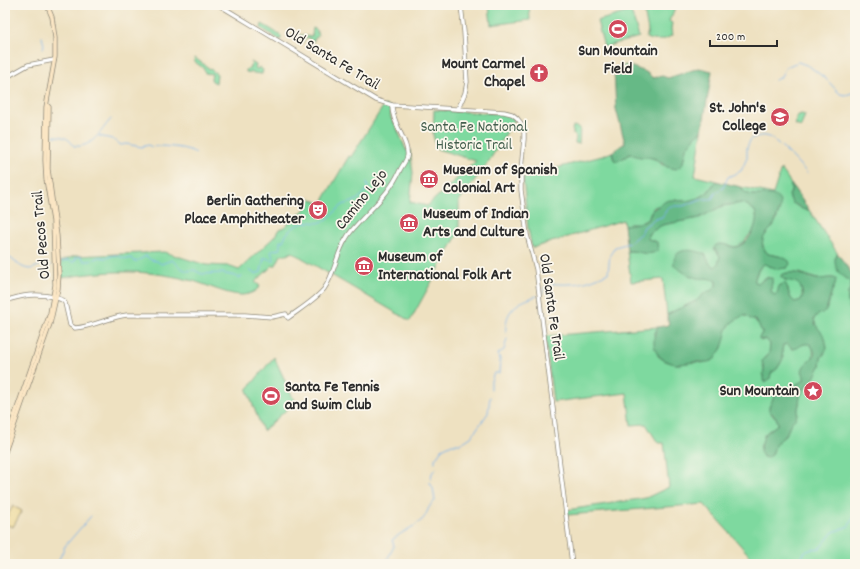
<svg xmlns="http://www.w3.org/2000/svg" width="860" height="569" font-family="Dekko,sans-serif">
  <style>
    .green { fill: #7ed99f; stroke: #548265 }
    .forest { fill: #66b986; stroke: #487258 }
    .sand { fill: #eeda9e; stroke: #8c8264 }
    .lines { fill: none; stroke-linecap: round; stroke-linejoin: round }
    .stream { stroke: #7cb4ec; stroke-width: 1 }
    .tertiary-casing { stroke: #8c8676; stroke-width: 5 }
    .secondary-casing { stroke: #8c8676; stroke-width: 5 }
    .tertiary { stroke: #fff; stroke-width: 3.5 }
    .secondary { stroke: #fbe6c4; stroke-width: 3.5 }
    .labels { text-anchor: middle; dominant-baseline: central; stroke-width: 3.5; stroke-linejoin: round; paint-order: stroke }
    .poi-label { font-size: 16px; font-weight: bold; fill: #2b2b2b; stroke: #fbf7ec; text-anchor: end }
    .street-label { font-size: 16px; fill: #2b2b2b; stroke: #fbf7ec }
    .park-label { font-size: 16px; fill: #445f4e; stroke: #fbf7ec }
  </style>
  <rect width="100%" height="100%" fill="#fbf7ec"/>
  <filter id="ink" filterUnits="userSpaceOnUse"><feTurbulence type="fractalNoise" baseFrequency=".025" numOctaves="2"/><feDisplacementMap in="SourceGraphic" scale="8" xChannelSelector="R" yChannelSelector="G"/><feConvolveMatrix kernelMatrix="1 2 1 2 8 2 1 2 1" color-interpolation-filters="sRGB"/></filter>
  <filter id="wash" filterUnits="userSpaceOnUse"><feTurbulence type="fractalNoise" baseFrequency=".012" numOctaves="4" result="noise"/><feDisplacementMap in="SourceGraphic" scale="16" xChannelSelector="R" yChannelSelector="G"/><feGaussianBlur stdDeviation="0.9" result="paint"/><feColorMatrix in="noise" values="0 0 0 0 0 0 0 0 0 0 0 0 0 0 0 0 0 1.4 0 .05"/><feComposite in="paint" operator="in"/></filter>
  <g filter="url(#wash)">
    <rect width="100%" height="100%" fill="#eee1c1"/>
    <g class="green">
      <polygon points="489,5 529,5 530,20 491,25"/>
      <path d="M 652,5 L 666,5 L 675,9 L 669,21 L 672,23 L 671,29 L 672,35 C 665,41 655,42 646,38 L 648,31 L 644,10 L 641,8 Z"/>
      <polygon points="631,11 639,37 604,47 597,21"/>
      <polygon points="262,24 274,31 282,37 280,40 261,28"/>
      <polygon points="313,28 317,30 317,33 318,35 315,39 313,40 313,42 312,42 309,38 304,39 303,42 300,40 298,40 297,36 299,35 312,36"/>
      <polygon points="195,58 217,74 216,83 212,81 211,79 212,74 205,73 204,69 194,61"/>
      <polygon points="251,62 256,65 255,68 258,69 259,67 263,70 262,74 246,72 246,70 250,67 250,65 252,64"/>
      <path d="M 384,105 L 390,107 L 391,118 L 396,126 L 406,150 L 410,150 L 413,173 L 410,202 L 427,206 L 476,161 L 437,149 L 433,135 L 434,110 L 506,114 L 515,119 L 489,161 L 459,201 L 459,232 L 410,321 L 292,252 L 287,255 L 281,255 L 276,265 L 272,266 L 255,282 L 260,286 C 256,292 248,295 241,295 C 223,294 207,284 189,280 C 144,269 107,270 62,278 L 61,261 L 75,256 L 164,252 L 206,265 L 228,266 L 239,270 L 274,237 L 279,229 L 284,227 L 304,210 L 310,198 L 321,204 L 349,156 L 351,157 Z"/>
      <polygon points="801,114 805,115 801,127 795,125 797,116"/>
      <polygon points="573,126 580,128 579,144 575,143 576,137 573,134 573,131 572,130"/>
      <path d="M 702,131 L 695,176 L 716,181 L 707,193 L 697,199 L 687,201 L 676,200 L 654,207 L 650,213 L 648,219 L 640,223 L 624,225 L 623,220 L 532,248 L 528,228 L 523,178 L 530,175 L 602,156 L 612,152 L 613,158 L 623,158 L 630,154 C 641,157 655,155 662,165 L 682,165 C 684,161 684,156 685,152 C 686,146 697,134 702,131 Z"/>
      <path d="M 781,169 C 787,177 795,186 789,195 C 791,204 801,210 809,210 L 838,254 L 836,255 C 835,266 839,277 851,281 C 852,287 849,289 848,294 C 847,302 850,311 855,316 L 855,564 L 757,564 L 704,504 L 567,515 L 567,510 L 646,498 L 669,487 L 664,443 L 658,443 L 646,424 L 631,425 L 627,393 L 553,402 L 545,336 L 658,327 L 654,335 L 658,356 L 662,359 L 666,361 L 678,364 L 695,362 L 702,363 L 713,360 L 722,348 L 726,331 L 733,320 L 742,316 L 748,316 C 755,323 760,320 762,333 L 760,336 L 761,341 L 766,339 L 770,344 L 769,354 L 762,361 L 764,369 L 763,376 L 770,377 L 771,373 L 777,369 L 783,359 L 782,351 L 783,345 L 787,344 L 792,349 C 796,348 800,345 804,344 C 813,340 815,353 812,359 C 809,364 805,364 802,371 L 805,376 L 804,380 L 796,385 L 788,393 C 779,393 773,400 769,407 L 772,415 L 776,417 L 778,424 L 767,432 L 760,447 L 773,449 L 776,443 L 786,435 L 791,423 L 796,418 L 799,404 L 800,396 L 820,366 L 821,358 L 825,353 L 814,319 L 816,316 L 828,307 L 831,293 L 835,285 L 834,278 L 817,279 L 800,273 L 786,273 L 784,280 C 787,280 791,280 794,281 C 801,283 804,293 801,300 L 795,302 C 790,299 789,294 788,288 L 779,291 L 777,294 L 774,295 C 770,291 771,287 772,282 L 768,277 L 765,278 L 759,283 L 754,282 C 755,277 760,266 764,263 L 771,267 L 779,256 L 768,254 C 766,251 764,249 763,246 C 760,236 770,231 774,224 C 777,220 778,214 780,209 L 768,196 C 758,195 745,197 741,187 L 773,194 Z"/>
      <path d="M 742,203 L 747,205 L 755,211 L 757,220 L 754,229 L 743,243 L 736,247 L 720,244 L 714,249 L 720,256 L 718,264 L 715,267 L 710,264 L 707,261 L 683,271 C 696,281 704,274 716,281 L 716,286 L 712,290 L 705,293 L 696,301 L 674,311 L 667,315 L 663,279 L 631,282 L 627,251 L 637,251 L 657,242 L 648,239 L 648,234 L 662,225 L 699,218 L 722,206 Z"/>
      <polygon points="274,357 295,402 263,431 247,390"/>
    </g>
    <g class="forest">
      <path d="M 627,65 L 646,72 L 653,78 L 662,76 L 668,78 L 699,68 L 712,71 L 702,131 C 697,134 686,146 685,152 C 684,156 684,161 682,165 L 676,169 L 667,167 L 656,159 L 648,157 L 640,157 L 630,154 L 618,161 L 614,160 L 612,152 L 625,143 L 616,109 L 614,70 L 619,67 Z"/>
      <path d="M 716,181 L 741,187 C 748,204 774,186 780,202 C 781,207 779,210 778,214 C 776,218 776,222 773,226 C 769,232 760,237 763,247 C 764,249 766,252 768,254 L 783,257 L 789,261 L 790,264 L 787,268 L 778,269 L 764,264 C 759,266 754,277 755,282 L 759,283 L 765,278 L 772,278 C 773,285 768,290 774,295 L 777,294 L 779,286 L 784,283 L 786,284 C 789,290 788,298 795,302 L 801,300 L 803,296 C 800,276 791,285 781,277 L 781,275 C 793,269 804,276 816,279 C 823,280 829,276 836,279 L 835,285 L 831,293 L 826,311 L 816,316 L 814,319 L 815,324 L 825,337 L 827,348 L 821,358 L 820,366 L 814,378 L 806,386 L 800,396 L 799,404 L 796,418 L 791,423 L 786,435 L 776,443 L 772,455 L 767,458 L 763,457 L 760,451 L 764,435 L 778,424 L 776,417 L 769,411 L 769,407 L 775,395 L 779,393 L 788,393 L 793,386 L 804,380 C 805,375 801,372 803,368 C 805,361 820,358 812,347 C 811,344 810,344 807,344 C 802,343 798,349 793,349 L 787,344 L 783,345 L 782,351 L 783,359 L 777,369 L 771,373 L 770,379 L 765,382 L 763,379 L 764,369 L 762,361 L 769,354 L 770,344 L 766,339 L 759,340 L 759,338 L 762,333 L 762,331 L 761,330 L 756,320 L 751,320 L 747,316 C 743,315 742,316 739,318 C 723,326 728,334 722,347 C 721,351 717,353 716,358 C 707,365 702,361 692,362 C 687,363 682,364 676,364 C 655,361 649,344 658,327 L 669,325 L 667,315 L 674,311 L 696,301 L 705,293 L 712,290 L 716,286 L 716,281 C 709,277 703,279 697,278 C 688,276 681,270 674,266 C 672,246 693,249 705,254 L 710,264 L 715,267 L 718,264 L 720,256 L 714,248 L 716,245 C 723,242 728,247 735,247 C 746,246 755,231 756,220 C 757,217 756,214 755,211 L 747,205 L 742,203 L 722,206 L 699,218 L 662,225 L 648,234 L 648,239 L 657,242 L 658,250 C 649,258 638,250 627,251 L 624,225 L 644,222 L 648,219 L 652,210 L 666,201 L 670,200 L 687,201 L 701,197 L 709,191 Z"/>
      <path d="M 791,184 L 809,210 C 801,211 799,205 792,203 L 789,195 L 791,193 Z"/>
      <path d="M 838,254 L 855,278 L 855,316 L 852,314 C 849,308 847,301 848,294 C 849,289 852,287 851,281 C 840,278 832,266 836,255 Z"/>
    </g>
    <polygon class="sand" points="13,506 22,511 13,527 5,524 5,520"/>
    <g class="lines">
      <g class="stream">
        <polyline points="42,37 44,45 43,48"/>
        <polyline points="775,80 780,78 786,67 798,62 809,66 826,79 840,94 846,95 855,92"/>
        <path d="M 54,136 C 63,136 69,138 74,146 C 93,148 100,131 111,119"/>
        <path d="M 99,136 L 112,139 L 121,145 L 126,144 L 142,147 L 148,145 C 153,148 155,146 161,146 C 172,147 186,147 196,153"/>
        <path d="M 5,256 C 17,259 17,268 30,269 C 34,269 38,265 42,265 C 46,265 47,267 51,265"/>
        <polyline points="62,262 69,260 71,262 74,262 76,258 81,256 84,261 90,261 99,257 106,258 115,255 127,259 132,258 135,262 146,256 151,260 157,261 161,264 172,260 181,268 187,271 194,270 202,274 221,273 235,276 239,278 242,276"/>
        <path d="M 249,270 L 255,274 L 261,272 L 264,258 L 267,258 L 272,261 L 274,260 L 271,252 L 273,250 L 280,249 L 280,241 L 283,241 C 287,230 297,223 309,222 C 314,222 317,224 321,222 C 331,219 335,210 343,205 C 346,203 349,204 352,202 C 358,200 364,194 368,188 L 367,182"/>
        <path d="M 542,294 L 545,286 C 553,282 560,285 569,284 C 584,284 595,279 608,273 L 610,255 L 615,247 L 629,243 L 641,233 L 644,227 L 653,220 L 662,217 L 668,208 L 671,206 L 683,206 L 701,199 L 712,199 L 716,192 L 723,188 L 728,177 L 741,171 L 747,158 L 747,147 L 751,139 C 756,137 761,135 766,136 C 777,139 799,164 807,173"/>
        <path d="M 506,333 C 504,310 517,302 537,296"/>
        <polyline points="491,389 491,381 494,373 499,373 500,359 498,354 504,350 507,339"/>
        <polyline points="435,462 435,459 442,449 452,444 460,444 471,437 488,413 490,397"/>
        <polyline points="57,564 65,546 91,516"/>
        <path d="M 385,564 L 394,546 L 392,540 C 401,532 413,528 422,520 C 428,514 427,506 435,501 L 433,488 L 430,483 L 432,473 L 436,468"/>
        <polyline points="789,564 803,556 804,552 813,549 820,548 833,532 849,526 855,513"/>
      </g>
    </g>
  </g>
  <g filter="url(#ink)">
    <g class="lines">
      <g class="tertiary-casing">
        <g id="tertiary">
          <polyline points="219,5 376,100 392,105 504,112 512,114 517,118 521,123 524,130 524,139 521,170 521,190 527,235 536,269 572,564"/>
          <polyline points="5,78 28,65 54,60"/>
          <polyline points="458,109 465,93 467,82 464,32 461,5"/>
          <path d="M 5,301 C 22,295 36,293 54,297 C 59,299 63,299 65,303 L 70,325 L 75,328 C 93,327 109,317 127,315 L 245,315 L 272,317 L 286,314 L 288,318 C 300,309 315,300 324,289 C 335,274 336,254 346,239 C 350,231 357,225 363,218 C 377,203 392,189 400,170 C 402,166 406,161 407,157 C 410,143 391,122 392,105"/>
        </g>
      </g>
      <g class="secondary-casing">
        <g id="secondary">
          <polyline points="5,443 50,313 55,285 53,221 46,179 45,160 46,107 55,57 55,38 52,17 47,5"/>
          <polyline points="5,452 50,324 58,289 59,274 57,236 48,169 49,107 47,105"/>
        </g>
      </g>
      <use href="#tertiary" class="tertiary"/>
      <use href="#secondary" class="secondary"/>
    </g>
  </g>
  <defs>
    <g id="stadium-disc" transform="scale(1)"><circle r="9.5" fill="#d1495b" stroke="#fbf7ec"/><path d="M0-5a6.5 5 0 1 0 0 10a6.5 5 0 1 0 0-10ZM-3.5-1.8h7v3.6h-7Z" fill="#fff"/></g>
    <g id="church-disc" transform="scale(1)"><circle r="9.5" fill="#d1495b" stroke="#fbf7ec"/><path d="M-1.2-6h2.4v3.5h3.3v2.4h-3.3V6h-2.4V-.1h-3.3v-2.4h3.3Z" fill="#fff"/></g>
    <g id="university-disc" transform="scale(1)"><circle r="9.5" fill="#d1495b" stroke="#fbf7ec"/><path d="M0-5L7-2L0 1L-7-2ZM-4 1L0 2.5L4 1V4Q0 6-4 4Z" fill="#fff"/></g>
    <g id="museum-disc" transform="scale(1)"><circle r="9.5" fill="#d1495b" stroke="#fbf7ec"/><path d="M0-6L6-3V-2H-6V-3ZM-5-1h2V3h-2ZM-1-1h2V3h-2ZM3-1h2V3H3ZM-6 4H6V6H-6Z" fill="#fff"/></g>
    <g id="theatre-disc" transform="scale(1)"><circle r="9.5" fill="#d1495b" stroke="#fbf7ec"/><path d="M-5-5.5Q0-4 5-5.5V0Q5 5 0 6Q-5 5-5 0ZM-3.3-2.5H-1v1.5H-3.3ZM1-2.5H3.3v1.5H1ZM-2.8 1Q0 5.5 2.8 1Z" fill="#fff"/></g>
    <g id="sight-disc" transform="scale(1)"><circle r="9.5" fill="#d1495b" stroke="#fbf7ec"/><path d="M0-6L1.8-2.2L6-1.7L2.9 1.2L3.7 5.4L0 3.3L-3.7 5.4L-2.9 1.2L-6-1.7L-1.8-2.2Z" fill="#fff"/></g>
  </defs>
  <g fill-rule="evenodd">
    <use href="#stadium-disc" x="618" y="29"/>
    <use href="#church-disc" x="539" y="73"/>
    <use href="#university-disc" x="780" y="117"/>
    <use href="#museum-disc" x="429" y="179"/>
    <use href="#theatre-disc" x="318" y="210"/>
    <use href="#museum-disc" x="409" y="223"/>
    <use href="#museum-disc" x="364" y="266"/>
    <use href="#sight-disc" x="813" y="391"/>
    <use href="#stadium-disc" x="271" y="396"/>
  </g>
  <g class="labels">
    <g class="poi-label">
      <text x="618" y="51" text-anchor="middle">Sun Mountain<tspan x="618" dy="18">Field</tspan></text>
      <text x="525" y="64">Mount Carmel<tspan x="525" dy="18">Chapel</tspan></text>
      <text x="766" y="108">St. John's<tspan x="766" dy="18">College</tspan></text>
      <text x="443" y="170" text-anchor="start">Museum of Spanish<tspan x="443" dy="18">Colonial Art</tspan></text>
      <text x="304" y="201">Berlin Gathering<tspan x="304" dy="18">Place Amphitheater</tspan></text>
      <text x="423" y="214" text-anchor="start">Museum of Indian<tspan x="423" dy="18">Arts and Culture</tspan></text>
      <text x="378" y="257" text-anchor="start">Museum of<tspan x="378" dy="18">International Folk Art</tspan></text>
      <text x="285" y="387" text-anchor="start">Santa Fe Tennis<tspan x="285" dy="18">and Swim Club</tspan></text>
      <text x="799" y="391">Sun Mountain</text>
    </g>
    <g class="street-label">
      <text transform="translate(332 59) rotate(31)">Old Santa Fe Trail</text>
      <text transform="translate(362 200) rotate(-51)">Camino Lejo</text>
      <text transform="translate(42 235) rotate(-95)">Old Pecos Trail</text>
      <text transform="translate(551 307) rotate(82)">Old Santa Fe Trail</text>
    </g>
    <g class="park-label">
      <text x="474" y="127">Santa Fe National<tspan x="474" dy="18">Historic Trail</tspan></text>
    </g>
  </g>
  <rect width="860" height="569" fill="none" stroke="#fbf7ec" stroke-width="20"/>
  <path d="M710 40v6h67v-6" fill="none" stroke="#2b2b2b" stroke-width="2"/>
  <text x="716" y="40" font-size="12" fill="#2b2b2b" stroke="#fbf7ec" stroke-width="3" paint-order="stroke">200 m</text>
</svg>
